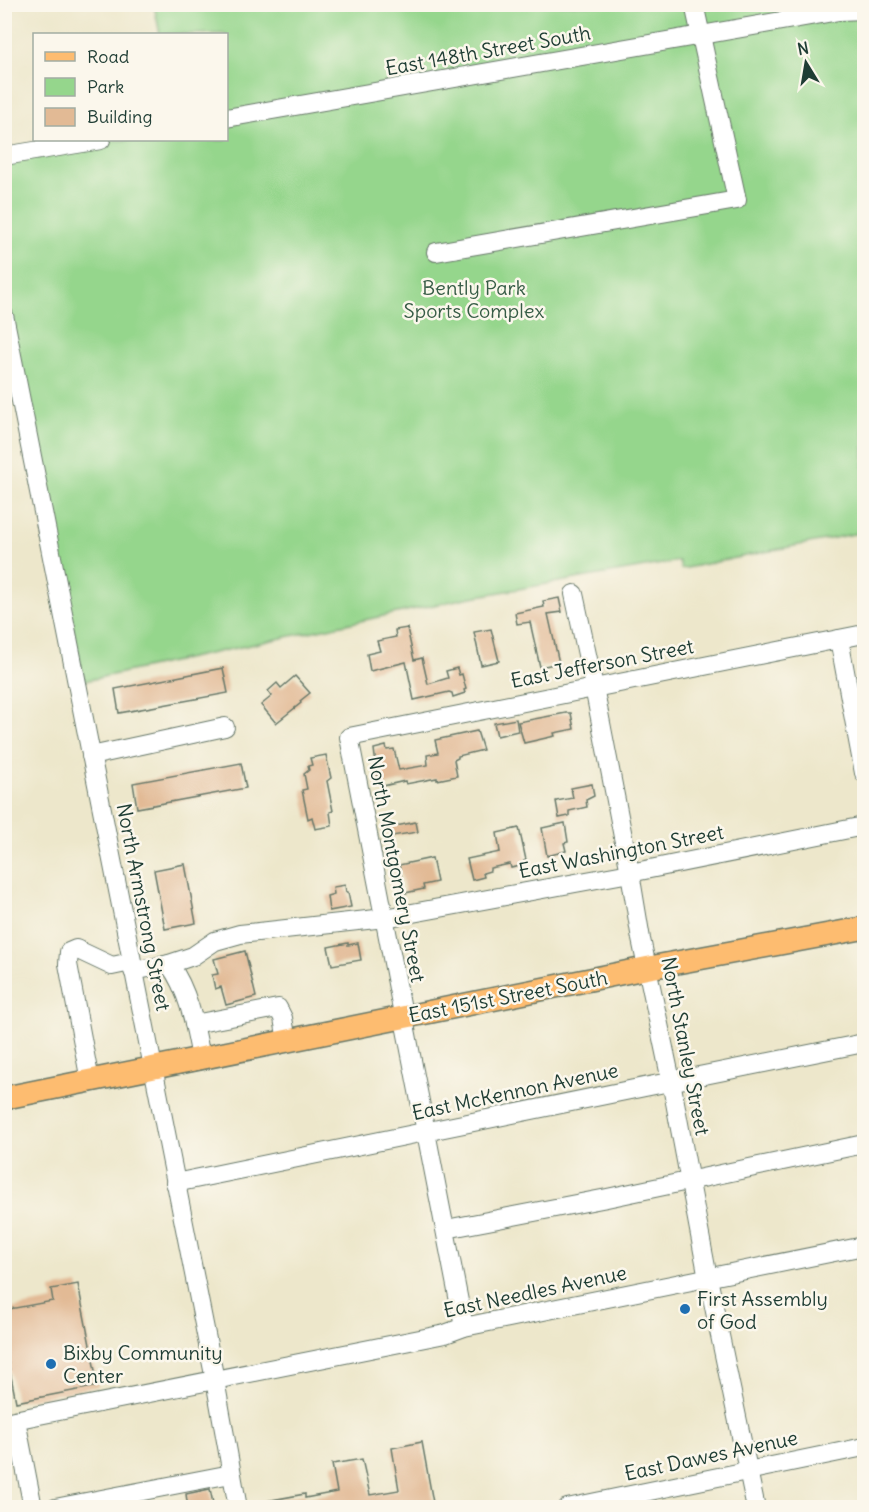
<svg xmlns="http://www.w3.org/2000/svg" width="869" height="1512" font-family="Delius,sans-serif">
  <style>
    .green { fill: #95d68c; stroke: #5a8a60; stroke-width: 1.5 }
    .building { fill: #e2ba95 }
    .lines { fill: none; stroke-linecap: round; stroke-linejoin: round }
    .minor-casing { stroke: #677869; stroke-width: 20 }
    .major-casing { stroke: #677869; stroke-width: 25 }
    .minor { stroke: #fff; stroke-width: 18 }
    .major { stroke: #fdbc70; stroke-width: 22 }
    .poi-dot { fill: #1f6fb2; stroke: #fbf7ec; stroke-width: 2 }
    .labels { text-anchor: middle; dominant-baseline: central; stroke-width: 5; stroke-linejoin: round; paint-order: stroke }
    .street-label { font-size: 20px; fill: #1f3d34; stroke: #fbf7ec }
    .park-label { font-size: 20px; fill: #375c46; stroke: #fbf7ec }
    .poi-label { font-size: 20px; fill: #1f3d34; stroke: #fbf7ec; text-anchor: start }
  </style>
  <rect width="100%" height="100%" fill="#fbf7ec"/>
  <filter id="ink" filterUnits="userSpaceOnUse"><feTurbulence type="fractalNoise" baseFrequency=".0167" numOctaves="2"/><feDisplacementMap in="SourceGraphic" scale="12" xChannelSelector="R" yChannelSelector="G"/><feConvolveMatrix kernelMatrix="1 2 1 2 8 2 1 2 1" color-interpolation-filters="sRGB"/></filter>
  <filter id="wash" filterUnits="userSpaceOnUse"><feTurbulence type="fractalNoise" baseFrequency=".008" numOctaves="4" result="noise"/><feDisplacementMap in="SourceGraphic" scale="24" xChannelSelector="R" yChannelSelector="G"/><feGaussianBlur stdDeviation="1.35" result="paint"/><feColorMatrix in="noise" values="0 0 0 0 0 0 0 0 0 0 0 0 0 0 0 0 0 1.4 0 .05"/><feComposite in="paint" operator="in"/></filter>
  <g filter="url(#wash)">
    <rect width="100%" height="100%" fill="#ede7cb"/>
    <polygon class="green" points="154,5 864,5 864,532 681,569 679,561 466,598 84,681 5,304 4,156 101,140 226,140 226,34 160,34"/>
    <g id="blocks">
      <g class="building">
        <polygon points="559,598 562,612 548,614 559,663 540,667 530,622 517,624 515,613 544,607 543,601"/>
        <polygon points="407,628 414,660 422,658 428,684 448,678 446,671 457,668 459,675 462,674 466,689 464,690 465,693 453,697 452,693 449,692 414,700 406,662 370,671 367,654 380,651 377,641 396,637 395,630"/>
        <polygon points="491,629 499,661 481,665 474,632"/>
        <polygon points="223,668 228,693 119,713 115,689"/>
        <polygon points="295,676 310,693 300,701 301,703 276,723 261,705 272,696 268,691 277,683 281,688"/>
        <polygon points="566,713 571,713 574,729 554,733 555,736 524,743 518,722"/>
        <polygon points="516,719 518,731 497,736 494,723"/>
        <polygon points="477,731 483,750 458,756 458,758 454,760 457,776 437,780 437,778 406,784 405,781 383,786 382,780 378,781 374,749 386,746 387,750 394,749 399,770 428,765 427,755 438,753 435,740"/>
        <polygon points="326,755 331,778 327,781 333,811 330,812 332,826 315,829 312,817 308,819 302,790 307,789 304,774 309,770 308,766 312,765 310,758"/>
        <polygon points="241,763 246,788 137,808 133,783"/>
        <polygon points="592,784 594,796 586,800 587,807 569,811 569,816 559,818 556,801 573,798 571,788"/>
        <polygon points="416,822 418,832 392,836 391,827"/>
        <polygon points="565,823 568,842 564,843 566,851 547,856 542,828"/>
        <polygon points="519,828 526,860 524,861 525,865 511,868 510,864 490,868 490,871 483,873 484,877 472,880 467,859 500,852 497,833"/>
        <polygon points="432,858 437,882 423,885 424,889 405,893 399,865"/>
        <polygon points="185,864 196,923 165,929 154,870"/>
        <polygon points="345,885 346,892 348,892 351,907 329,911 327,896 334,894 333,887"/>
        <polygon points="348,943 348,945 358,943 361,960 332,965 328,947"/>
        <polygon points="245,951 256,997 226,1005 221,987 215,989 212,975 218,974 214,959"/>
        <polygon points="78,1284 98,1386 16,1402 4,1341 4,1310 53,1301 51,1289"/>
        <polygon points="422,1442 434,1508 261,1508 261,1502 305,1494 305,1498 337,1492 332,1464 362,1459 370,1495 399,1490 392,1448"/>
        <polygon points="210,1489 214,1508 188,1508 186,1494"/>
      </g>
    </g>
  </g>
  <g filter="url(#ink)">
    <use href="#blocks" fill-opacity="0" stroke="#677869" stroke-width="1.5"/>
    <g class="lines">
      <g class="minor-casing">
        <g id="minor">
          <polyline points="226,118 839,11 864,10"/>
          <polyline points="4,156 101,140"/>
          <polyline points="436,252 737,200 694,4"/>
          <polyline points="4,315 215,1380 238,1508"/>
          <polyline points="574,594 594,687 630,873 641,939 671,1081 708,1278 756,1508"/>
          <polyline points="839,639 864,773"/>
          <polyline points="91,756 225,727"/>
          <path d="M 169,964 C 189,991 195,1026 201,1058"/>
          <polyline points="133,971 169,964 193,956 215,941 240,934 385,918 630,873 864,826"/>
          <polyline points="194,1024 278,1008 283,1018 287,1041"/>
          <polyline points="90,1081 68,964 69,952 76,949 112,966 131,962"/>
          <path d="M 175,1183 C 405,1137 634,1088 864,1043"/>
          <polyline points="446,1229 607,1198 864,1144"/>
          <polyline points="464,1327 349,737 864,634"/>
          <polyline points="16,1420 33,1508"/>
          <polyline points="4,1422 445,1334 464,1327 864,1246"/>
          <polyline points="55,1508 231,1474"/>
          <polyline points="567,1508 864,1447"/>
        </g>
      </g>
      <g class="major-casing">
        <polyline id="major" points="4,1098 647,968 864,928"/>
      </g>
      <use href="#minor" class="minor"/>
      <use href="#major" class="major"/>
    </g>
  </g>
  <g class="poi-dot">
    <circle cx="685" cy="1309" r="6"/>
    <circle cx="51" cy="1364" r="6"/>
  </g>
  <g class="labels">
    <g class="street-label">
      <text transform="translate(488 50) rotate(-10)">East 148th Street South</text>
      <text transform="translate(602 663) rotate(-11)">East Jefferson Street</text>
      <text transform="translate(621 851) rotate(-11)">East Washington Street</text>
      <text transform="translate(397 869) rotate(79)">North Montgomery Street</text>
      <text transform="translate(144 907) rotate(79)">North Armstrong Street</text>
      <text transform="translate(508 996) rotate(-11)">East 151st Street South</text>
      <text transform="translate(686 1046) rotate(79)">North Stanley Street</text>
      <text transform="translate(515 1091) rotate(-12)">East McKennon Avenue</text>
      <text transform="translate(535 1291) rotate(-12)">East Needles Avenue</text>
      <text transform="translate(711 1455) rotate(-12)">East Dawes Avenue</text>
    </g>
    <g class="park-label">
      <text x="474" y="287">Bently Park<tspan x="474" dy="23">Sports Complex</tspan></text>
    </g>
    <g class="poi-label">
      <text x="697" y="1298">First Assembly<tspan x="697" dy="23">of God</tspan></text>
      <text x="63" y="1352">Bixby Community<tspan x="63" dy="23">Center</tspan></text>
    </g>
  </g>
  <rect width="869" height="1512" fill="none" stroke="#fbf7ec" stroke-width="24"/>
  <rect x="33" y="33" width="195" height="108" fill="#fbf7ec" stroke="#a3ada2" stroke-width="1.5"/>
  <rect x="45" y="52" width="30" height="9" fill="#fdbc70" stroke="#a3ada2" stroke-width="1.5"/>
  <text x="87" y="63" font-size="18" fill="#1f3d34">Road</text>
  <rect x="45" y="78" width="30" height="18" fill="#95d68c" stroke="#a3ada2" stroke-width="1.5"/>
  <text x="87" y="93" font-size="18" fill="#1f3d34">Park</text>
  <rect x="45" y="108" width="30" height="18" fill="#e2ba95" stroke="#a3ada2" stroke-width="1.5"/>
  <text x="87" y="123" font-size="18" fill="#1f3d34">Building</text>
  <g transform="translate(806 63) rotate(349)" stroke="#fbf7ec" stroke-width="4.5" paint-order="stroke">
  <path d="M0-4.5L10 22L0 15L-10 22Z" fill="#1f3d34"/>
  <text y="-9" font-size="16" font-weight="bold" text-anchor="middle" fill="#1f3d34">N</text>
  </g>
</svg>
